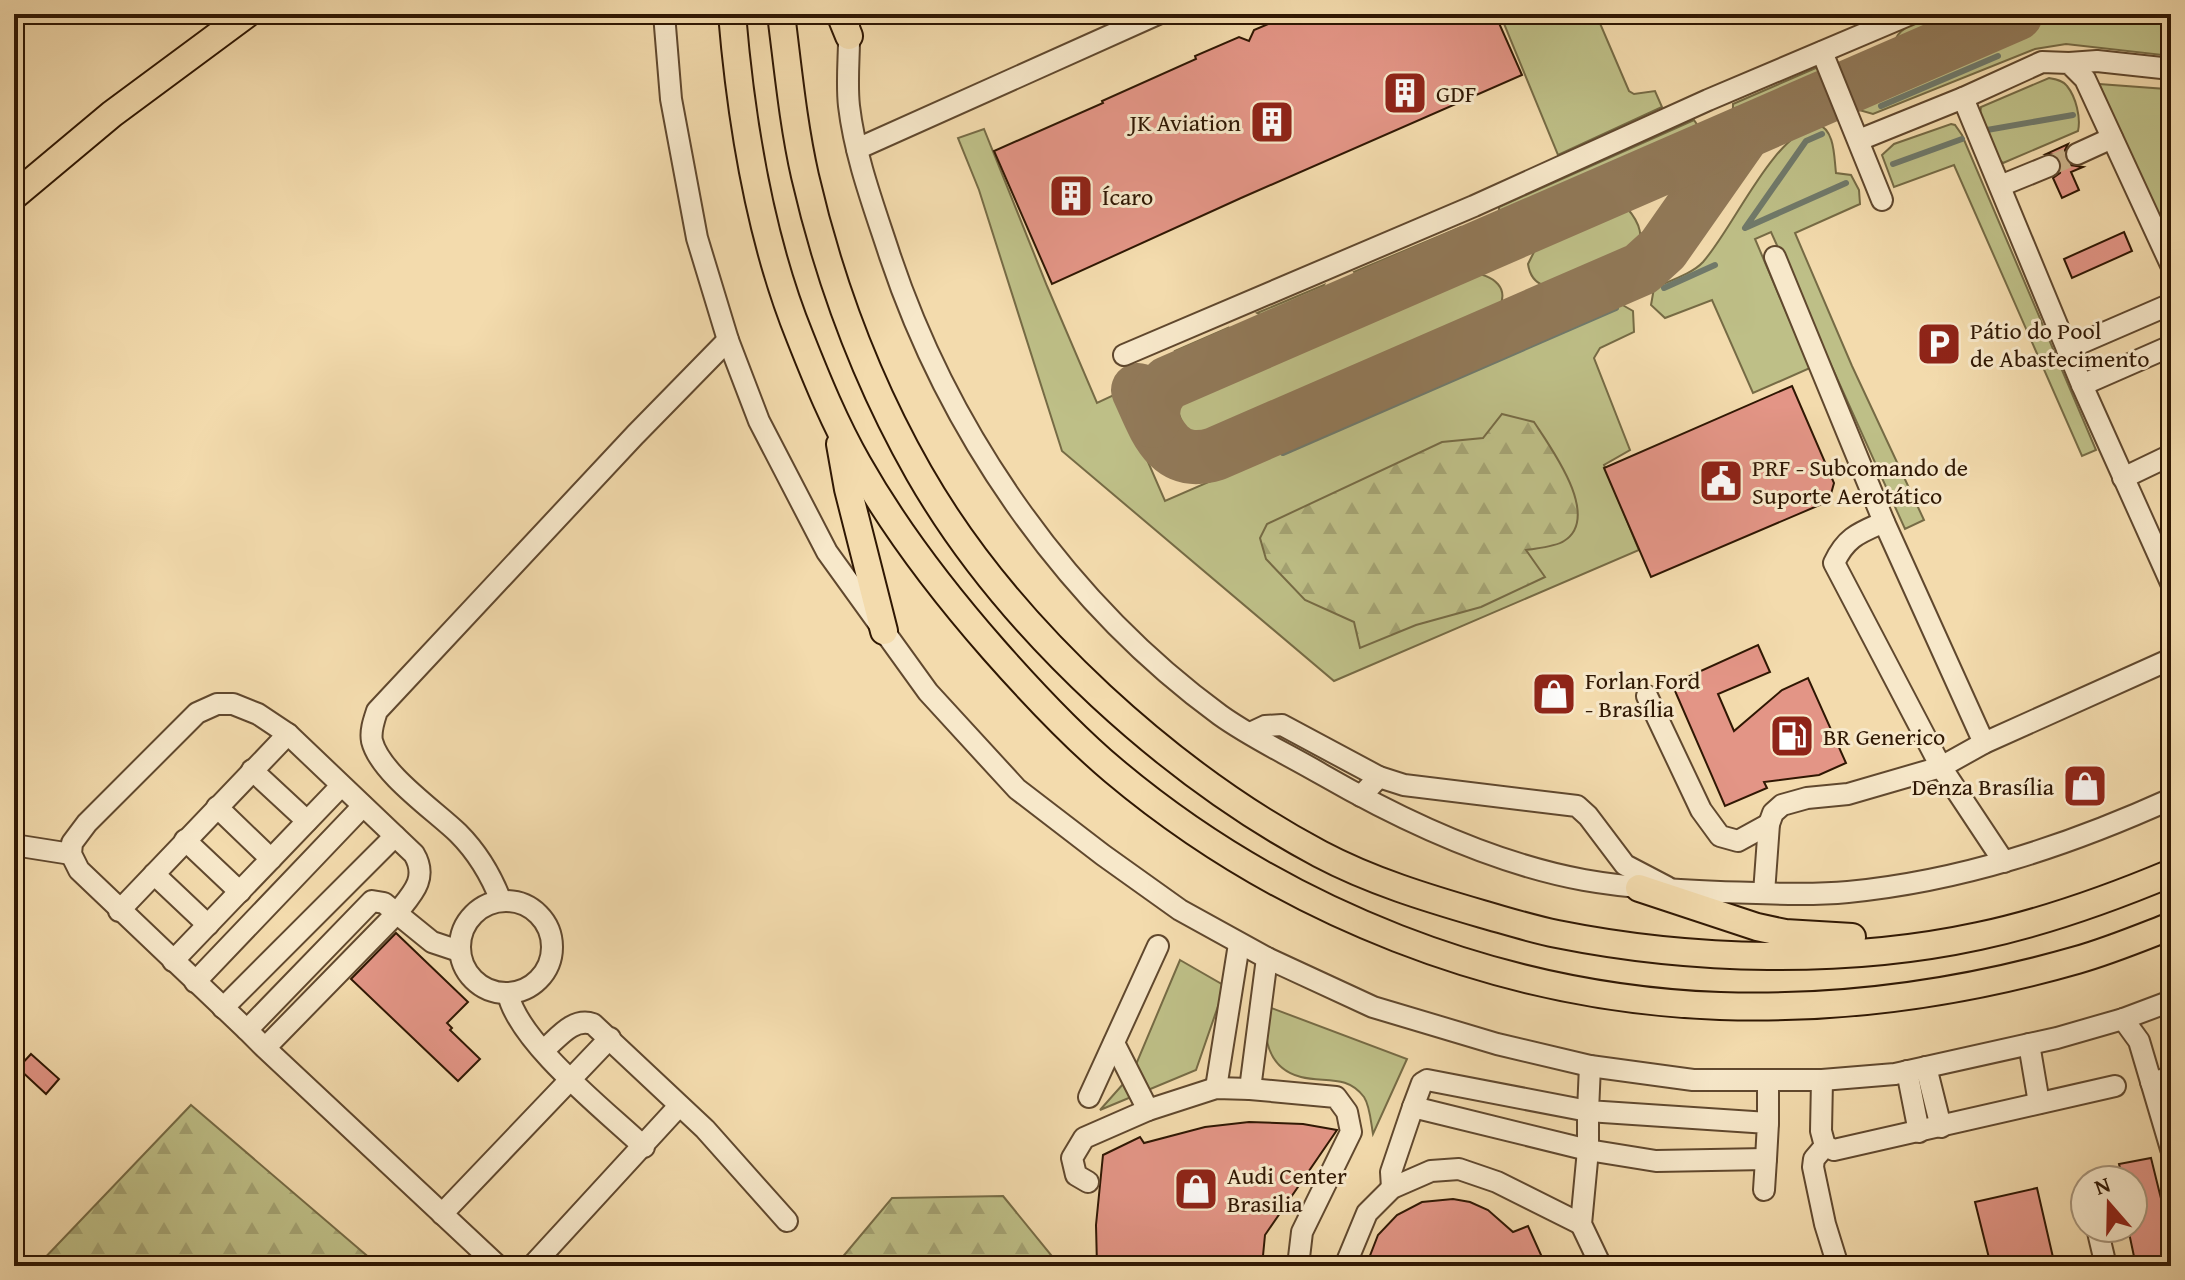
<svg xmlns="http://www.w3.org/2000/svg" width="2185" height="1280" font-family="'Gentium Book Plus',serif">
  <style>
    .grass { fill: #bebf87; stroke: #766b45; stroke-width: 2 }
    .forest { fill: url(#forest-firs); stroke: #766b45; stroke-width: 2 }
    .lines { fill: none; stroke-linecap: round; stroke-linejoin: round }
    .stream { stroke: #70796a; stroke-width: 6 }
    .taxiway { stroke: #917958; stroke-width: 54 }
    .building { fill: #e39586; stroke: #2f1703; stroke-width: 2 }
    .minor-tunnel { stroke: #ccb48b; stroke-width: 20; stroke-dasharray: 20 10; stroke-linecap: butt }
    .minor-casing { stroke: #60482e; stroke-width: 24 }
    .major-casing { stroke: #2f1703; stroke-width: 30 }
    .minor { stroke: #f7e8ca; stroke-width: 20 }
    .major { stroke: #f3dbad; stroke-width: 26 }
    .labels { text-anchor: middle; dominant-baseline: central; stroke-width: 6; stroke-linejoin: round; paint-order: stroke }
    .poi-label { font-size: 24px; fill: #2f1703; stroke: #f7e8ca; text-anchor: start }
  </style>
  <defs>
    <pattern id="forest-firs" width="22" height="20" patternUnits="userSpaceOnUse" patternTransform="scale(2)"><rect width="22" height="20" fill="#bebf87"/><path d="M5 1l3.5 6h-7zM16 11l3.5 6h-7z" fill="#a4a373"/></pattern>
  </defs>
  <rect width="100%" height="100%" fill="#f3dbad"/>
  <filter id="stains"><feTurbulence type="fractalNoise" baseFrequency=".0025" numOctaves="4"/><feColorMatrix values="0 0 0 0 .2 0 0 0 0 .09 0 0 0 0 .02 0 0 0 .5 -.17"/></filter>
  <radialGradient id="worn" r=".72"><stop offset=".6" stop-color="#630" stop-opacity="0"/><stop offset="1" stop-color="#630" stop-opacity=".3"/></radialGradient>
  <g class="grass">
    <polygon points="1500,14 1596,14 1629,91 1634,94 1655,91 1662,107 1558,155"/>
    <path d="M 1939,14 L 1977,14 L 1906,44 L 1898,47 L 1894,44 C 1897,25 1923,21 1939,14 Z"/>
    <polygon points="2059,14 2171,14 2171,56 2066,44 2035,49 1873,114 1859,110 1858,104"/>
    <path d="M 1818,67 L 1825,74 C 1812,92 1759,113 1737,112 L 1733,108 L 1733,104 Z"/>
    <path d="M 2049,78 C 2055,79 2063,80 2067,86 C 2076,97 2081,118 2078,131 L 2003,163 C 1986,150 1977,128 1981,107 Z"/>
    <polygon points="2099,84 2166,89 2171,99 2171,246"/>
    <polygon points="1694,120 1698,126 1685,142 1523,216 1506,221 1499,216 1499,207"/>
    <path d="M 1817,124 C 1835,129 1834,157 1836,173 L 1851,175 L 1859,190 L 1860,204 L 1795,233 L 1852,366 L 1924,520 L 1905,529 L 1771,232 L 1755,239 L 1810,368 L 1753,393 L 1712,300 L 1665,318 L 1651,305 L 1654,288 C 1669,281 1692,274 1703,262 C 1736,224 1770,139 1817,124 Z"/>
    <polygon points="1951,124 1955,125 1962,135 2096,450 2082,456 1954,165 1894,187 1882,155 1894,144"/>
    <polygon points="984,129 1047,286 1097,403 1118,393 1165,501 1619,303 1633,311 1634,332 1600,348 1594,358 1630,450 1604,465 1639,550 1334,681 1062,451 979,190 958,138"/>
    <path d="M 1616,207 L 1627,208 C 1640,223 1645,237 1635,255 C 1611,271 1535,313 1528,264 L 1541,238 L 1605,209 Z"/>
    <path d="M 1461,227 L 1464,234 L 1460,243 C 1441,254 1392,279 1370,280 C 1363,280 1358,277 1354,272 Z"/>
    <path d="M 1466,272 C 1493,274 1515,288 1494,316 C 1488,324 1478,330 1469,336 L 1208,441 C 1188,438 1184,430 1178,411 L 1183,399 L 1196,390 Z"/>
    <path d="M 1324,285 C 1311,312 1287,332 1257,313 Z"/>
    <path d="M 1228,328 C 1225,348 1197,367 1178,356 L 1175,351 Z"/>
    <polygon points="1180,960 1225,986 1196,1070 1100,1110 1132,1074"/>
    <path d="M 1266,1006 L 1407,1059 L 1373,1134 C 1371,1123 1370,1106 1364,1097 C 1347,1074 1324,1083 1301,1077 C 1266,1068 1263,1035 1266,1006 Z"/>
  </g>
  <g class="forest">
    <path d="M 1502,414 L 1534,422 C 1551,448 1602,517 1564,541 C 1555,547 1537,548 1526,550 L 1545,577 L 1481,607 L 1416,625 L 1360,648 L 1354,622 L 1305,600 L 1266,559 L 1260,538 L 1267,524 L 1442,442 L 1483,438 Z"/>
    <polygon points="191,1105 379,1266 37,1266"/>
    <polygon points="1003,1196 1060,1266 835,1266 892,1198"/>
  </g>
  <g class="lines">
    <g class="stream">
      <polyline points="1881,106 1998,56"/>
      <polyline points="1987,130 2073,115"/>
      <polyline points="1822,134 1806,141 1745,228 1846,183"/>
      <polyline points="1893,164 1962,139"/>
      <polyline points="1664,288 1715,265"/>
      <polyline points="1283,453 1616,308"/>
    </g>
    <g class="taxiway">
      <path d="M 1138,390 C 1155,426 1166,469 1215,454 L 1641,269 L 1663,249 L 1745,132"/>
      <path d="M 1153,421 C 1153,404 1155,394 1168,383 L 2016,14"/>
    </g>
  </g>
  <g class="building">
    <polygon points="1292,14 1495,14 1522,75 1241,198 1052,284 994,151 1103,103 1102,101 1196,59 1195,56 1239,37 1249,41 1254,30"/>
    <polygon points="2068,144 2064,152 2066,160 2070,165 2083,167 2071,172 2079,190 2062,198 2053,178 2060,173 2061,162 2056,155 2046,154"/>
    <polygon points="2124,232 2132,251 2072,278 2064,259"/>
    <polygon points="1792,386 1834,483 1829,501 1651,577 1604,468"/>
    <polygon points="1758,645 1770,672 1718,694 1734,731 1782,690 1808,678 1846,763 1819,775 1764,782 1767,788 1725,806 1672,684"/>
    <polygon points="396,933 468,1002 447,1023 452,1028 450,1030 480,1059 458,1081 351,979"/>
    <polygon points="31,1054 59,1079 46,1094 18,1068"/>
    <polygon points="1249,1122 1303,1124 1337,1130 1265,1235 1262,1266 1220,1266 1144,1259 1143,1266 1097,1266 1096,1225 1103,1155 1140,1137 1144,1143 1205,1127"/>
    <polygon points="2151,1158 2171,1239 2171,1266 2136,1266 2128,1228 2133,1228 2133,1180 2123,1180 2119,1164"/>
    <polygon points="2037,1188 2055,1266 1991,1266 1975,1202"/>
    <polygon points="1453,1199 1470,1202 1488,1210 1513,1232 1528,1226 1546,1266 1475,1266 1472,1260 1460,1266 1366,1266 1378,1235 1397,1215 1422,1202"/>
  </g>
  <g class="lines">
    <polyline class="minor-tunnel" points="2049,166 2077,154"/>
    <g class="minor-casing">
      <g id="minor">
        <polyline points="664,14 671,99 697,238 728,340 759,421 827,552 928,692 1017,789 1103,855 1180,910 1267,958 1373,1007 1497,1044 1590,1066 1693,1080 1822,1080 1895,1074 2057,1038 2123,1019 2171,1001"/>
        <path d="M 849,24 C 850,51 846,79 849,106 C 855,157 874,207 890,256 C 950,435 1067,603 1220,715 C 1252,738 1289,755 1323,775 C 1403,821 1492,863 1584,880 C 1629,888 1674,890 1720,892 C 1762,893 1806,896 1848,892 C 1961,881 2067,846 2171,799"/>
        <polyline points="1822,52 1882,200"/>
        <polyline points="2069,63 2097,61 2171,69"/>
        <polyline points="1963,98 2042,62 2069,63 2085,79 2171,265"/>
        <polyline points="1859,140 1963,98 2082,385 2171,583"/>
        <polyline points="857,149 1158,14"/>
        <polyline points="2077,154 2112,138"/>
        <polyline points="2000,186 2049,166"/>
        <polyline points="1775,257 1884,522 1984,743"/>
        <polyline points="2067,349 2171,304"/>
        <polyline points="1124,355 1474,206 1708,100 1911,14"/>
        <polyline points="2082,385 2171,346"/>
        <polyline points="2123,478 2171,455"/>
        <path d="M 1884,522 C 1859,533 1846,537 1834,563 L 1941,767 L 2004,862"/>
        <polyline points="1647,696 1701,810 1720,836 1738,841 1769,824"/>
        <polyline points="1250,733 1265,726 1282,725 1379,777"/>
        <polyline points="252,770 307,821"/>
        <polyline points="1361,796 1379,777 1404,785 1577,806 1588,816 1625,865 1667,887"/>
        <polyline points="217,807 271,859"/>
        <polyline points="185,840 240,892"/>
        <polyline points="14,845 71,854"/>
        <polyline points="154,874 208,925"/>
        <polyline points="1764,893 1769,824 1773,813 1782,805 1807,798 1848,794 1941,767 1984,743 2171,659"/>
        <circle cx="506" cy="947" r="46"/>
        <path d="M 501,901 C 491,875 478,853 458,833 C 434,810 380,773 372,741 C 370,731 374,720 377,711 L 635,435 L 728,340"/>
        <polyline points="119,911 288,734"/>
        <polyline points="173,961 341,786"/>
        <polyline points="195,982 363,806"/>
        <path d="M 508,994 C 519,1043 606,1111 644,1147"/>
        <polyline points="223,1008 395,836"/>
        <polyline points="2123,1019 2139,1041 2171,1149"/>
        <polyline points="247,1030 372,901 384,903 432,942 459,951"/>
        <polyline points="1114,1043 1148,1110"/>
        <polyline points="2029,1044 2039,1103"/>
        <path d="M 265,1048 L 396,914 C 411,895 429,879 414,854 L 288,734 L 258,714 L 233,704 L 217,704 L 197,713 L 87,823 L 72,843 L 71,854 L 79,870 L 247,1030 L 265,1048 L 498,1266"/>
        <path d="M 544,1050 C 558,1038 573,1017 593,1024 L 705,1129 L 787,1221"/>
        <polyline points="1590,1066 1588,1111 1768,1123 1766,1159"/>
        <polyline points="1926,1067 1941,1127"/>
        <polyline points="1907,1071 1919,1132"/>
        <polyline points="1822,1080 1821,1131 1825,1146 1834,1150 2115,1086"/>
        <polyline points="1768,1081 1768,1123"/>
        <polyline points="2151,1082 2171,1078"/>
        <polyline points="1216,1088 1239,944"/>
        <polyline points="1250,1089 1267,958"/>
        <polyline points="1089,1097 1158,946"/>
        <polyline points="1413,1107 1422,1083 1427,1080 1588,1111 1588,1150 1581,1224 1601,1266"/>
        <polyline points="1825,1146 1814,1159 1813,1167 1825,1224 1838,1266"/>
        <polyline points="1088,1182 1076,1175 1072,1158 1084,1138 1148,1110 1216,1088 1250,1089 1336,1097 1347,1112 1351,1132 1302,1232 1298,1266"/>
        <polyline points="1392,1188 1391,1172 1413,1107 1588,1150 1656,1161 1766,1159 1764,1190"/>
        <polyline points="442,1214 610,1038"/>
        <polyline points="2097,1228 2106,1266"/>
        <polyline points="532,1266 679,1106"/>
        <polyline points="1345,1266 1367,1213 1392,1188 1431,1171 1459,1169 1497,1182 1581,1224"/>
      </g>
    </g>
    <g class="major-casing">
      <g id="major">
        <path d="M 732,14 C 741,121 759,236 800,337 C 817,380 835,424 858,464 C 896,531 943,592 994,650 C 1032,693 1070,734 1114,771 C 1282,912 1500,998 1720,1006 C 1840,1010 1962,993 2077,960 C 2109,951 2140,938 2171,926"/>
        <path d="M 781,14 C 788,68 793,123 805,176 C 829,280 866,380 919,473 C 967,557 1030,630 1101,696 C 1168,758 1239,811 1320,854 C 1371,881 1427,898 1482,914 C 1507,921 1532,929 1557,934 C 1691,961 1845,965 1979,936 C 2045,922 2109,899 2171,873"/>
        <polyline points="840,14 849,36"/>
        <polyline points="14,196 112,114 247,14"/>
        <polyline points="840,444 848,489 884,631"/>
        <polyline points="1639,888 1757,927 1785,933 1852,937"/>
      </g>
    </g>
    <use href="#minor" class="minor"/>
    <use href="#major" class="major"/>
  </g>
  <defs>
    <g id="building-square" transform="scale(2.3)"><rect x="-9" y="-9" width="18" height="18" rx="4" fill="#8f2418" stroke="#f7e8ca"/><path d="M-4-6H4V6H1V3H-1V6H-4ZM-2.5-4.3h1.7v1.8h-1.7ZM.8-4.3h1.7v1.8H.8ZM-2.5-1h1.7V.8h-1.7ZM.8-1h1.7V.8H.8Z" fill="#fff"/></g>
    <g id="parking-square" transform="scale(2.3)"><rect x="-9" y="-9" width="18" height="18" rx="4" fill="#8f2418" stroke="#f7e8ca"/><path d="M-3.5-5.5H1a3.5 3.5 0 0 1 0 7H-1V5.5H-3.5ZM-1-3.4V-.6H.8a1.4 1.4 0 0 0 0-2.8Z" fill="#fff"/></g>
    <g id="civic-square" transform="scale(2.3)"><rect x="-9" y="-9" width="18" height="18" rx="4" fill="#8f2418" stroke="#f7e8ca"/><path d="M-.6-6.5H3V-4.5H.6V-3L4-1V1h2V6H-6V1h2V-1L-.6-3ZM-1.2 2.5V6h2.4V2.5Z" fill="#fff"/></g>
    <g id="shop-square" transform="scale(2.3)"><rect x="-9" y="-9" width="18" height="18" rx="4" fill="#8f2418" stroke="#f7e8ca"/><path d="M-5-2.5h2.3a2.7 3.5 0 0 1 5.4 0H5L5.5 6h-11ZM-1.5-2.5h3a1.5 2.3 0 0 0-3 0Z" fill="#fff"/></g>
    <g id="fuel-square" transform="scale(2.3)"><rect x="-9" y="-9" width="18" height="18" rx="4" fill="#8f2418" stroke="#f7e8ca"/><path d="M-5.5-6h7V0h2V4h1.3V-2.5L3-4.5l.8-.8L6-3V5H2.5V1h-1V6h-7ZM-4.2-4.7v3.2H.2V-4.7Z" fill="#fff"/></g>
  </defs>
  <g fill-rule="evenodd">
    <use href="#building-square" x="1405" y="93"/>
    <use href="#building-square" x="1272" y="122"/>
    <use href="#building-square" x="1071" y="196"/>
    <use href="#parking-square" x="1939" y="344"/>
    <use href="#civic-square" x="1721" y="481"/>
    <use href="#shop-square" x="1554" y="694"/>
    <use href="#fuel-square" x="1792" y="736"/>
    <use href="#shop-square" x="2085" y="786"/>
    <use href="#shop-square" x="1196" y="1189"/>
  </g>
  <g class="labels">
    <g class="poi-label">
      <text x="1436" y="93">GDF</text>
      <text x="1241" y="122" text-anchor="end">JK Aviation</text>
      <text x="1102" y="196">Ícaro</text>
      <text x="1970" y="330">Pátio do Pool<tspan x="1970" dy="28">de Abastecimento</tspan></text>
      <text x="1752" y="467">PRF - Subcomando de<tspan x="1752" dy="28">Suporte Aerotático</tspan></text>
      <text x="1585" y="680">Forlan Ford<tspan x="1585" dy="28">- Brasília</tspan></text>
      <text x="1823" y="736">BR Generico</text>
      <text x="2054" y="786" text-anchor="end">Denza Brasília</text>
      <text x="1227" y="1175">Audi Center<tspan x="1227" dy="28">Brasilia</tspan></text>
    </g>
  </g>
  <rect width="2185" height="1280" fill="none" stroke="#f3dbad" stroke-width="48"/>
  <rect x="16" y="16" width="2153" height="1248" fill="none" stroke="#2f1703" stroke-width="4"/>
  <rect x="24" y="24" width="2137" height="1232" fill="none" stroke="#2f1703" stroke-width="2"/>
  <g transform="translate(2109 1204) rotate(340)"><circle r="38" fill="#f7e8ca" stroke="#a7947a" stroke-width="2"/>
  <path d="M0-6L14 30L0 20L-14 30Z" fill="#8f2418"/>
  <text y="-12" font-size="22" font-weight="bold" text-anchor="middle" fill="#2f1703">N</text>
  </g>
  <rect width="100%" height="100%" filter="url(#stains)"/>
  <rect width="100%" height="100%" fill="url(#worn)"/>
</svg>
